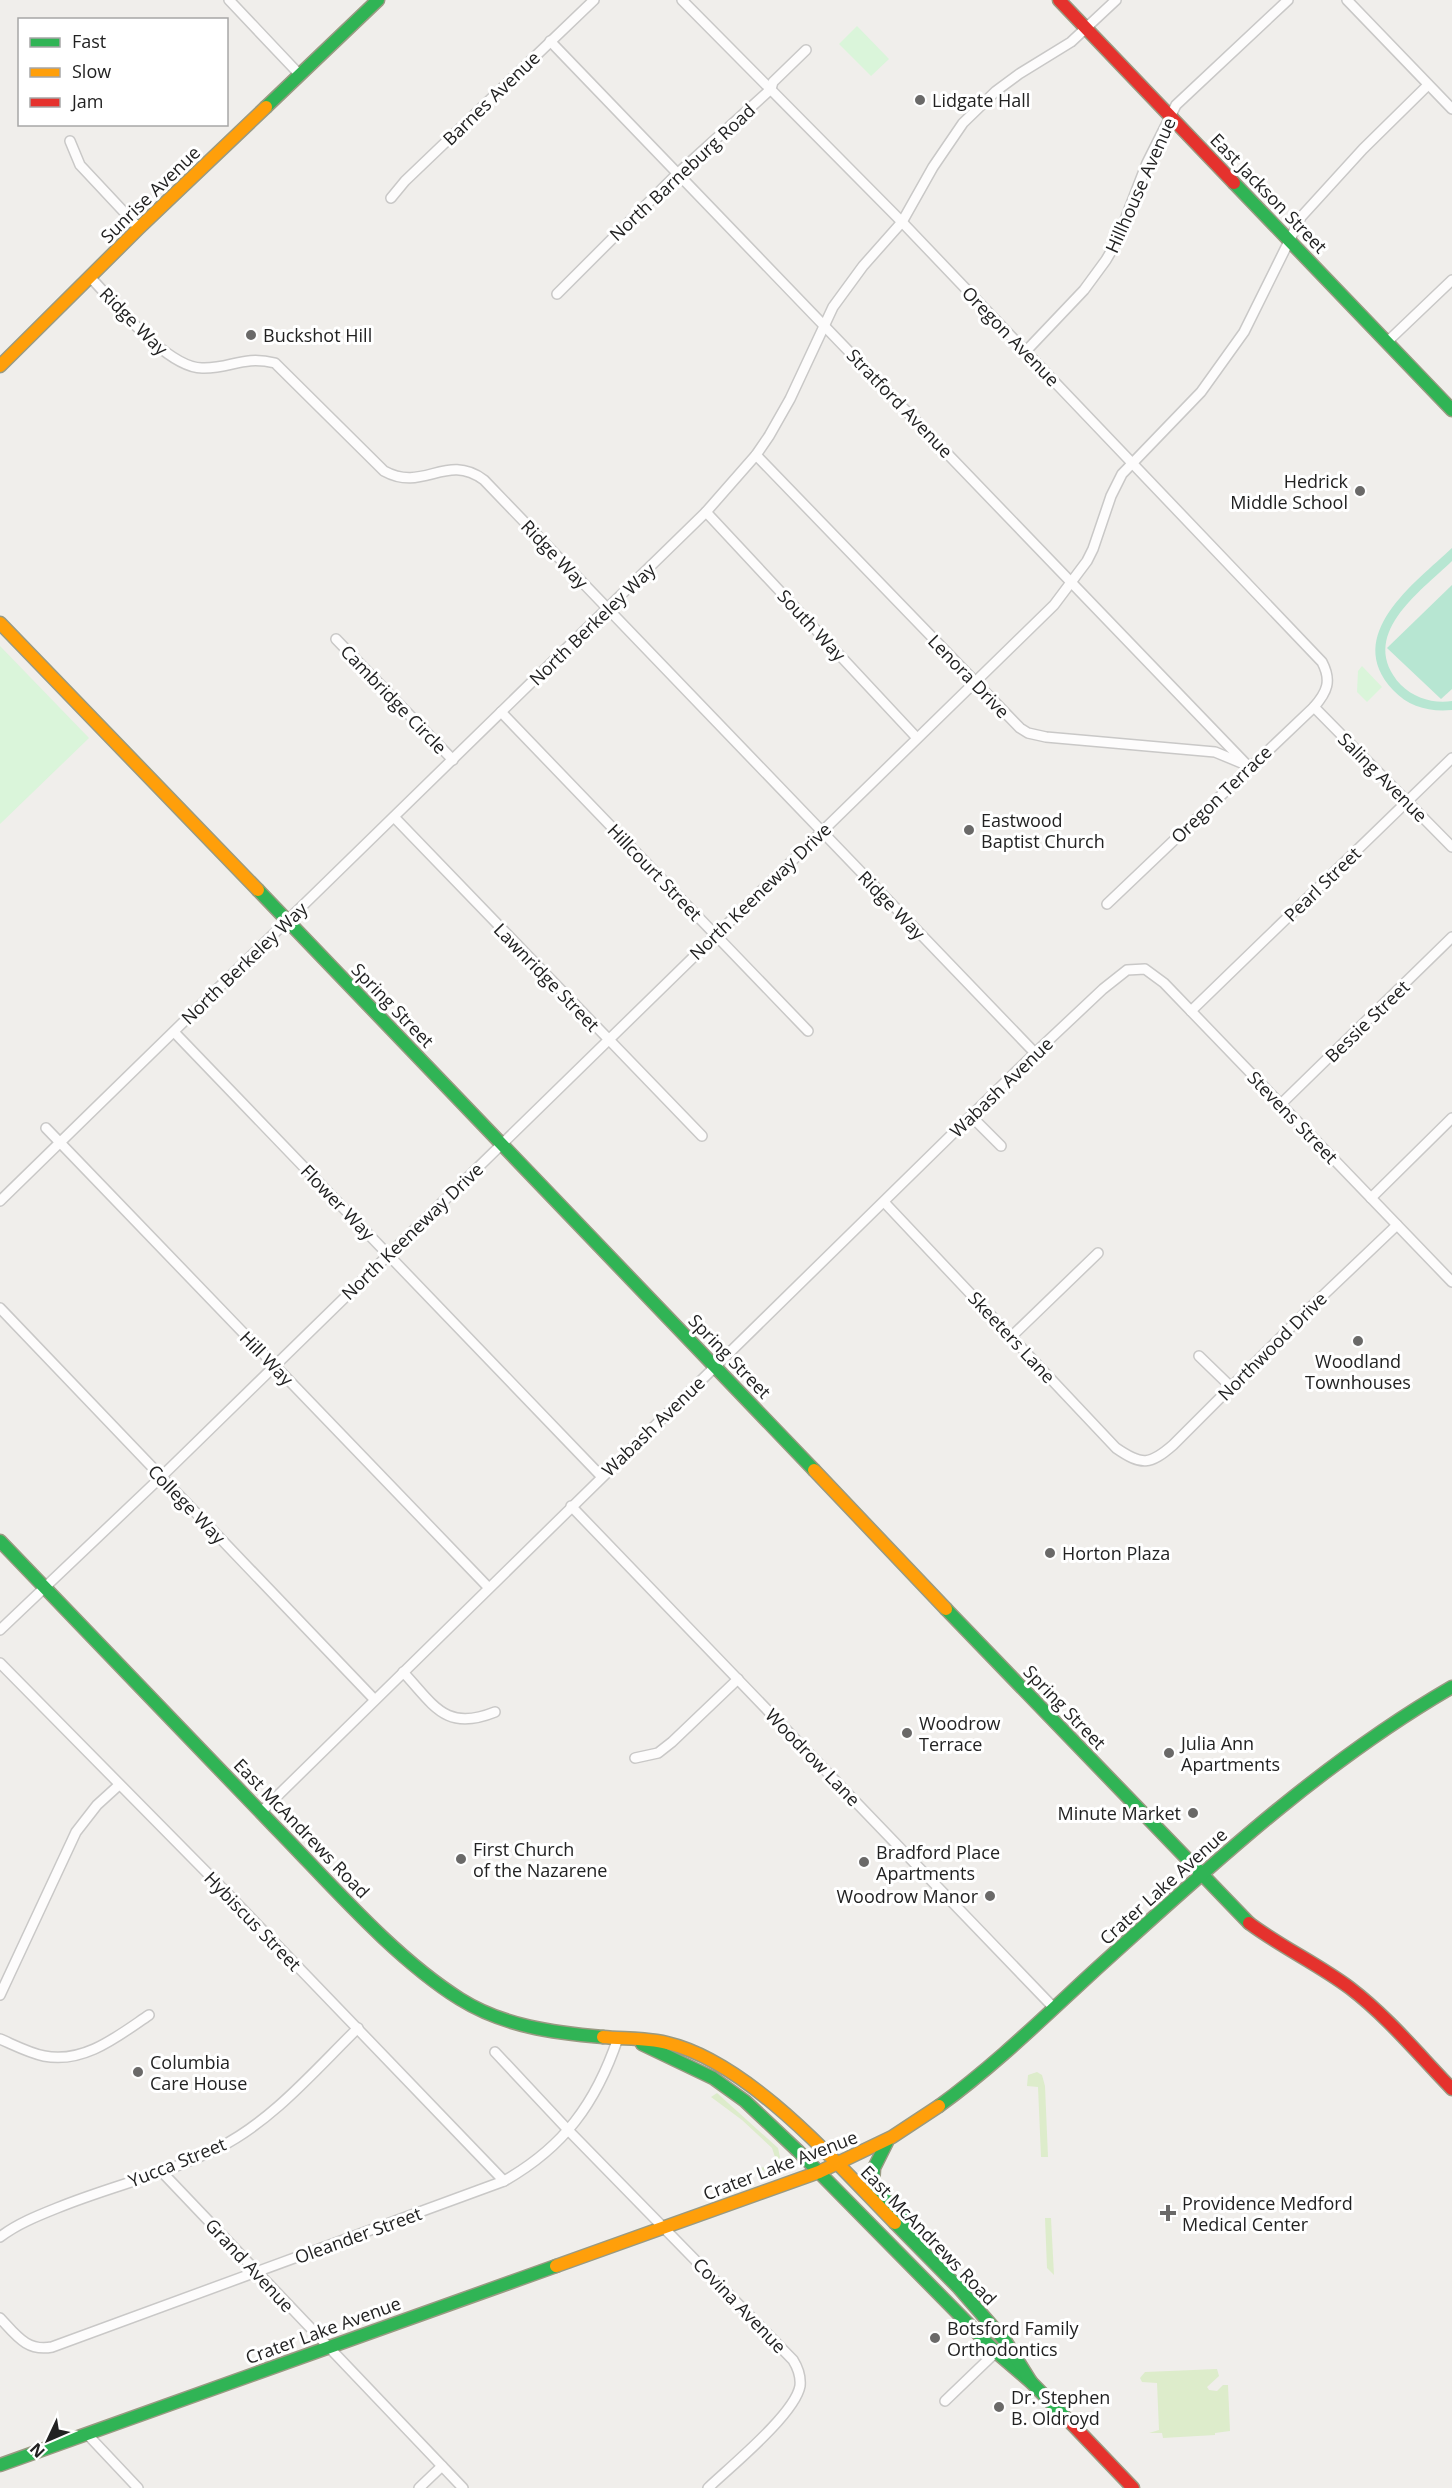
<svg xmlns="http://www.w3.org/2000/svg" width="1452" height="2488" font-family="'Open Sans',sans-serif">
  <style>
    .grass { fill: #ddeccb }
    .park { fill: #daf5da }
    .pitch { fill: #b7e6d2 }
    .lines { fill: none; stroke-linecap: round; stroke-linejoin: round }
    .street-casing { stroke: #c9c8c7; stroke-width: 12 }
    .fast-casing { stroke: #999a82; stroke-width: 15 }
    .slow-casing { stroke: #999a82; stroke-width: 15 }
    .jam-casing { stroke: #999a82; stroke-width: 15 }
    .street { stroke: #fdfcfc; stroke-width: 9 }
    .fast { stroke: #30b455; stroke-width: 12 }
    .slow { stroke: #ff9f0a; stroke-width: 12 }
    .jam { stroke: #e5322d; stroke-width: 12 }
    .poi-dot { fill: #6a6968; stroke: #fff; stroke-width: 2 }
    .labels { text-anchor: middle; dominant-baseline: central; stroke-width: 6; stroke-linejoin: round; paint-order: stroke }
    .street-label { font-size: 18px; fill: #222; stroke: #fff }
    .poi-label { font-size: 18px; fill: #222; stroke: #fff; text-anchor: start }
  </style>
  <rect width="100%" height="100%" fill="#f0eeeb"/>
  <g class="grass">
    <polygon points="1037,2072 1042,2075 1045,2086 1048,2157 1041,2157 1038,2087 1027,2086 1028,2075"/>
    <polygon points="717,2093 778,2148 780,2157 774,2169 754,2172 757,2168 768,2167 773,2163 775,2157 772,2148 742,2120 711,2097"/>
    <polygon points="1045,2218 1051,2218 1054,2275 1047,2268"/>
    <polygon points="1217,2369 1219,2376 1207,2387 1209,2390 1217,2391 1223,2385 1228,2385 1230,2431 1215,2433 1215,2435 1163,2438 1162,2433 1149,2433 1159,2430 1157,2383 1142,2382 1140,2378 1145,2372"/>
  </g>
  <g class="park">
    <polygon points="857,26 889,59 871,76 839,44"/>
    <polygon points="0,646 89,738 0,824"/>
    <polygon points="1362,666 1382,687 1367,702 1357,692 1358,671"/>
  </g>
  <g class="pitch">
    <path d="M 1452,548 L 1452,561 C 1420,592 1356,636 1401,685 C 1414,698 1434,704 1452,701 L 1452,710 C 1429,712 1409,707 1393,690 C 1342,635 1415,583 1452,548 Z"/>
    <polygon points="1452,585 1452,689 1441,699 1387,648"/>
  </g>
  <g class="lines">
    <g class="street-casing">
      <g id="street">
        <polyline points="229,0 300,75"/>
        <path d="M 682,0 L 902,222 L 1322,662 C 1332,681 1327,692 1314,707 L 1107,904"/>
        <polyline points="1347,0 1452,109"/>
        <polyline points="550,41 1249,767"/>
        <polyline points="70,141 80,165 139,228"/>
        <polyline points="391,198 405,181 594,0"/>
        <path d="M 90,277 C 114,302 167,368 202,368 C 231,369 242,355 275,363 L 384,471 C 424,493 446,452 484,480 L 1035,1053"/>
        <polyline points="557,294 678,173 771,89 773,82 806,50"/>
        <polyline points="1387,342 1452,280"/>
        <polyline points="1026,351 1084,290 1106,260 1116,243 1147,163 1176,105 1288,0"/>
        <polyline points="756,455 1020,728 1028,733 1046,737 1215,752 1244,764"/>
        <polyline points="706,512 917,738"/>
        <polyline points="336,639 453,760"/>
        <polyline points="1314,707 1452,847"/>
        <polyline points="501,712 808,1031"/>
        <polyline points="394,817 702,1136"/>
        <polyline points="1191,1011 1452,758"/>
        <polyline points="174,1032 601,1476"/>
        <polyline points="1281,1104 1452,937"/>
        <polyline points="972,1117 1001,1146"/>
        <polyline points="46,1128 488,1587"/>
        <polyline points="1371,1198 1452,1118"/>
        <polyline points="0,1201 706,512 756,455 769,436 790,399 833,307 863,266 902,222 933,167 963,123 996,91 1019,74 1071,42 1116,0"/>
        <path d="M 884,1202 L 1116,1448 C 1142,1466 1150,1465 1173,1445 L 1314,1304 L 1397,1225"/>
        <polyline points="0,1308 374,1699"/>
        <polyline points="1012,1336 1098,1253"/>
        <polyline points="1199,1356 1231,1387"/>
        <polyline points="571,1506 1054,2008"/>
        <polyline points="0,1630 161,1477 1054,605 1087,561 1093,549 1111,496 1122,474 1201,392 1244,332 1301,217 1363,149 1428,85"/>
        <polyline points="0,1663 225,1891 504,2181"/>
        <path d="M 403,1672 C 434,1705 445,1732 495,1712"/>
        <polyline points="635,1758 658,1753 672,1742 738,1679"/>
        <polyline points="261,1812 1035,1053 1103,989 1127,970 1145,969 1164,983 1452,1282"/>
        <polyline points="0,1995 76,1832 97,1805 119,1785"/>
        <path d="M 0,2039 C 14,2045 29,2053 44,2056 C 84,2064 118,2036 149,2015"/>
        <path d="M 495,2052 L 569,2131 L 793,2360 C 798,2368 801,2376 800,2386 C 795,2414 730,2467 708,2488"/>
        <polyline points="161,2171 463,2488"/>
        <path d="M 0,2237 C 17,2224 37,2216 57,2208 C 110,2186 168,2174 220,2147 C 273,2120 315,2070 358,2028"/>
        <path d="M 0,2318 C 16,2335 27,2352 52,2347 L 504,2181 C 564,2147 596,2103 618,2038"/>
        <polyline points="945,2401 996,2352"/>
        <polyline points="87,2434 138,2488"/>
        <polyline points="419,2488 442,2466"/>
      </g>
    </g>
    <g class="fast-casing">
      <g id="fast">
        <polyline points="266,107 378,0"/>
        <polyline points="1234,183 1452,410"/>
        <polyline points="258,890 814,1470"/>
        <path d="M 0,1541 C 91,1636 183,1731 274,1826 C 330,1883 393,1957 460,1999 C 503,2026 554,2033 603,2037"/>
        <polyline points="946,1609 1249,1923"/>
        <polyline points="642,2044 713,2078 745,2101 798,2151 996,2352 1031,2382 1072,2424"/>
        <path d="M 939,2106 C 994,2066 1043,2018 1093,1972 C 1207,1869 1319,1764 1452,1687"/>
        <polyline points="887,2142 874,2168 873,2183 877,2191 903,2217 917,2240"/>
        <polyline points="895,2223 959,2288 1006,2342 1031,2382"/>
        <polyline points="0,2465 556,2266"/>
      </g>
    </g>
    <g class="slow-casing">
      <g id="slow">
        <polyline points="0,366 139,228 266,107"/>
        <polyline points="0,623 258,890"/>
        <polyline points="814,1470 946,1609"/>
        <path d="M 603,2037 C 624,2039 647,2038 667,2043 C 749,2062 837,2164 895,2223"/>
        <polyline points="556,2266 819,2172 892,2137 939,2106"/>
      </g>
    </g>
    <g class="jam-casing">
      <g id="jam">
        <polyline points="1059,0 1234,183"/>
        <path d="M 1249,1923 C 1281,1947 1318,1964 1350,1988 C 1388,2017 1419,2055 1452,2089"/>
        <polyline points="1072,2424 1133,2488"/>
      </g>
    </g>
    <use href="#street" class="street"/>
    <use href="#fast" class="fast"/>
    <use href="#slow" class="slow"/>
    <use href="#jam" class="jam"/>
  </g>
  <g class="poi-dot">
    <circle cx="920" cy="100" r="6"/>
    <circle cx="251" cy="335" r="6"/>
    <circle cx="1360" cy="491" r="6"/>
    <circle cx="969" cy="830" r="6"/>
    <circle cx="1358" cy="1341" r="6"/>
    <circle cx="1050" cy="1553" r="6"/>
    <circle cx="907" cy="1733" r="6"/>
    <circle cx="1169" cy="1753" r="6"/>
    <circle cx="1193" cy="1813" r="6"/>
    <circle cx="461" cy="1859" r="6"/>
    <circle cx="864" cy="1862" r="6"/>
    <circle cx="990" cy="1896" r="6"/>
    <circle cx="138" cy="2072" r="6"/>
    <path d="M1165 2204h6v6h6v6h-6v6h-6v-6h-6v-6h6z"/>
    <circle cx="935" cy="2338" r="6"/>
    <circle cx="999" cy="2407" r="6"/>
  </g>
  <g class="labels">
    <g class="street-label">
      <text transform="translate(491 98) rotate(-44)">Barnes Avenue</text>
      <text transform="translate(682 172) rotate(-43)">North Barneburg Road</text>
      <text transform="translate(1140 185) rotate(-66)">Hillhouse Avenue</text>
      <text transform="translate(1269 193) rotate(46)">East Jackson Street</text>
      <text transform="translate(150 194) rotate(-44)">Sunrise Avenue</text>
      <text transform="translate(134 321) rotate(45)">Ridge Way</text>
      <text transform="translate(1011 336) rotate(46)">Oregon Avenue</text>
      <text transform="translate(900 403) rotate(46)">Stratford Avenue</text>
      <text transform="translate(555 554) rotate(46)">Ridge Way</text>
      <text transform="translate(592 624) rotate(-44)">North Berkeley Way</text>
      <text transform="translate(812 625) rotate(47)">South Way</text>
      <text transform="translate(969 676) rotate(46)">Lenora Drive</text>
      <text transform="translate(394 699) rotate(46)">Cambridge Circle</text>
      <text transform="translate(1383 777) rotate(45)">Saling Avenue</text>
      <text transform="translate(1221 794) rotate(-44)">Oregon Terrace</text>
      <text transform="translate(655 872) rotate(46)">Hillcourt Street</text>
      <text transform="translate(1322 884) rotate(-44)">Pearl Street</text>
      <text transform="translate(760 891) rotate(-44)">North Keeneway Drive</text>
      <text transform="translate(892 905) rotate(46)">Ridge Way</text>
      <text transform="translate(244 963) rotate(-44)">North Berkeley Way</text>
      <text transform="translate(547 977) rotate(46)">Lawnridge Street</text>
      <text transform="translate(393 1005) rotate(46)">Spring Street</text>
      <text transform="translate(1367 1021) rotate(-44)">Bessie Street</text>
      <text transform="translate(1001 1087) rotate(-44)">Wabash Avenue</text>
      <text transform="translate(1293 1117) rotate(46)">Stevens Street</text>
      <text transform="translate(338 1202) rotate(46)">Flower Way</text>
      <text transform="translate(412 1231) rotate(-44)">North Keeneway Drive</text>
      <text transform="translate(1012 1337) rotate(47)">Skeeters Lane</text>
      <text transform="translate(1272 1346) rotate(-45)">Northwood Drive</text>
      <text transform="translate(730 1356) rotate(46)">Spring Street</text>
      <text transform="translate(267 1358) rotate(46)">Hill Way</text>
      <text transform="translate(653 1426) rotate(-44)">Wabash Avenue</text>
      <text transform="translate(187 1504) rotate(46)">College Way</text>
      <text transform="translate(1065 1707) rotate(46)">Spring Street</text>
      <text transform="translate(813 1757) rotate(46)">Woodrow Lane</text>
      <text transform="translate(302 1828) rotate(46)">East McAndrews Road</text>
      <text transform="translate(1163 1886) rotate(-42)">Crater Lake Avenue</text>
      <text transform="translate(253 1921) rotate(46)">Hybiscus Street</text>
      <text transform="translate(177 2162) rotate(-22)">Yucca Street</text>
      <text transform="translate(780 2165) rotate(-21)">Crater Lake Avenue</text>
      <text transform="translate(358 2235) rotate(-20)">Oleander Street</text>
      <text transform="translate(929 2235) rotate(46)">East McAndrews Road</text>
      <text transform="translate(250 2265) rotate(47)">Grand Avenue</text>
      <text transform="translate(740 2305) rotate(46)">Covina Avenue</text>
      <text transform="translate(323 2330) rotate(-20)">Crater Lake Avenue</text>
    </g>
    <g class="poi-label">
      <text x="932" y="100">Lidgate Hall</text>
      <text x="263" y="335">Buckshot Hill</text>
      <text x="1348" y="481" text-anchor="end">Hedrick<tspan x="1348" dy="21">Middle School</tspan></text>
      <text x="981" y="820">Eastwood<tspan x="981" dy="21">Baptist Church</tspan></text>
      <text x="1358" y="1361" text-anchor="middle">Woodland<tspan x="1358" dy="21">Townhouses</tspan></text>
      <text x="1062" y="1553">Horton Plaza</text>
      <text x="919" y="1723">Woodrow<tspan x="919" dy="21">Terrace</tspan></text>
      <text x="1181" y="1743">Julia Ann<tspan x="1181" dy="21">Apartments</tspan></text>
      <text x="1181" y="1813" text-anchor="end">Minute Market</text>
      <text x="473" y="1849">First Church<tspan x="473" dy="21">of the Nazarene</tspan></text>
      <text x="876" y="1852">Bradford Place<tspan x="876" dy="21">Apartments</tspan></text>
      <text x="978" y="1896" text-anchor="end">Woodrow Manor</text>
      <text x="150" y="2062">Columbia<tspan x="150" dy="21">Care House</tspan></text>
      <text x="1182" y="2203">Providence Medford<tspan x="1182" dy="21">Medical Center</tspan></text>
      <text x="947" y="2328">Botsford Family<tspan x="947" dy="21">Orthodontics</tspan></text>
      <text x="1011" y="2397">Dr. Stephen<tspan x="1011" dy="21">B. Oldroyd</tspan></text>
    </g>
  </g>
  <rect x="18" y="18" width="210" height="108" fill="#ffffff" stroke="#a7a7a7" stroke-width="1.5"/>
  <rect x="30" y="38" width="30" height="9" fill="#30b455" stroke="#a7a7a7" stroke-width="1.5"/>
  <text x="72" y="48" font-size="18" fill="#222222">Fast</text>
  <rect x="30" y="68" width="30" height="9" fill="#ff9f0a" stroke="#a7a7a7" stroke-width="1.5"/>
  <text x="72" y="78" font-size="18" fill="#222222">Slow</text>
  <rect x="30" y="98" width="30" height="9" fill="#e5322d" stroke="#a7a7a7" stroke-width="1.5"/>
  <text x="72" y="108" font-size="18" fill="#222222">Jam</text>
  <g transform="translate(48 2440) rotate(226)" stroke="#ffffff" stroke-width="4.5" paint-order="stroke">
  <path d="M0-4.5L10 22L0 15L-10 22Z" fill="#222222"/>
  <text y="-9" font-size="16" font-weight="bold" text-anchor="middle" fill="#222222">N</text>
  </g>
</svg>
